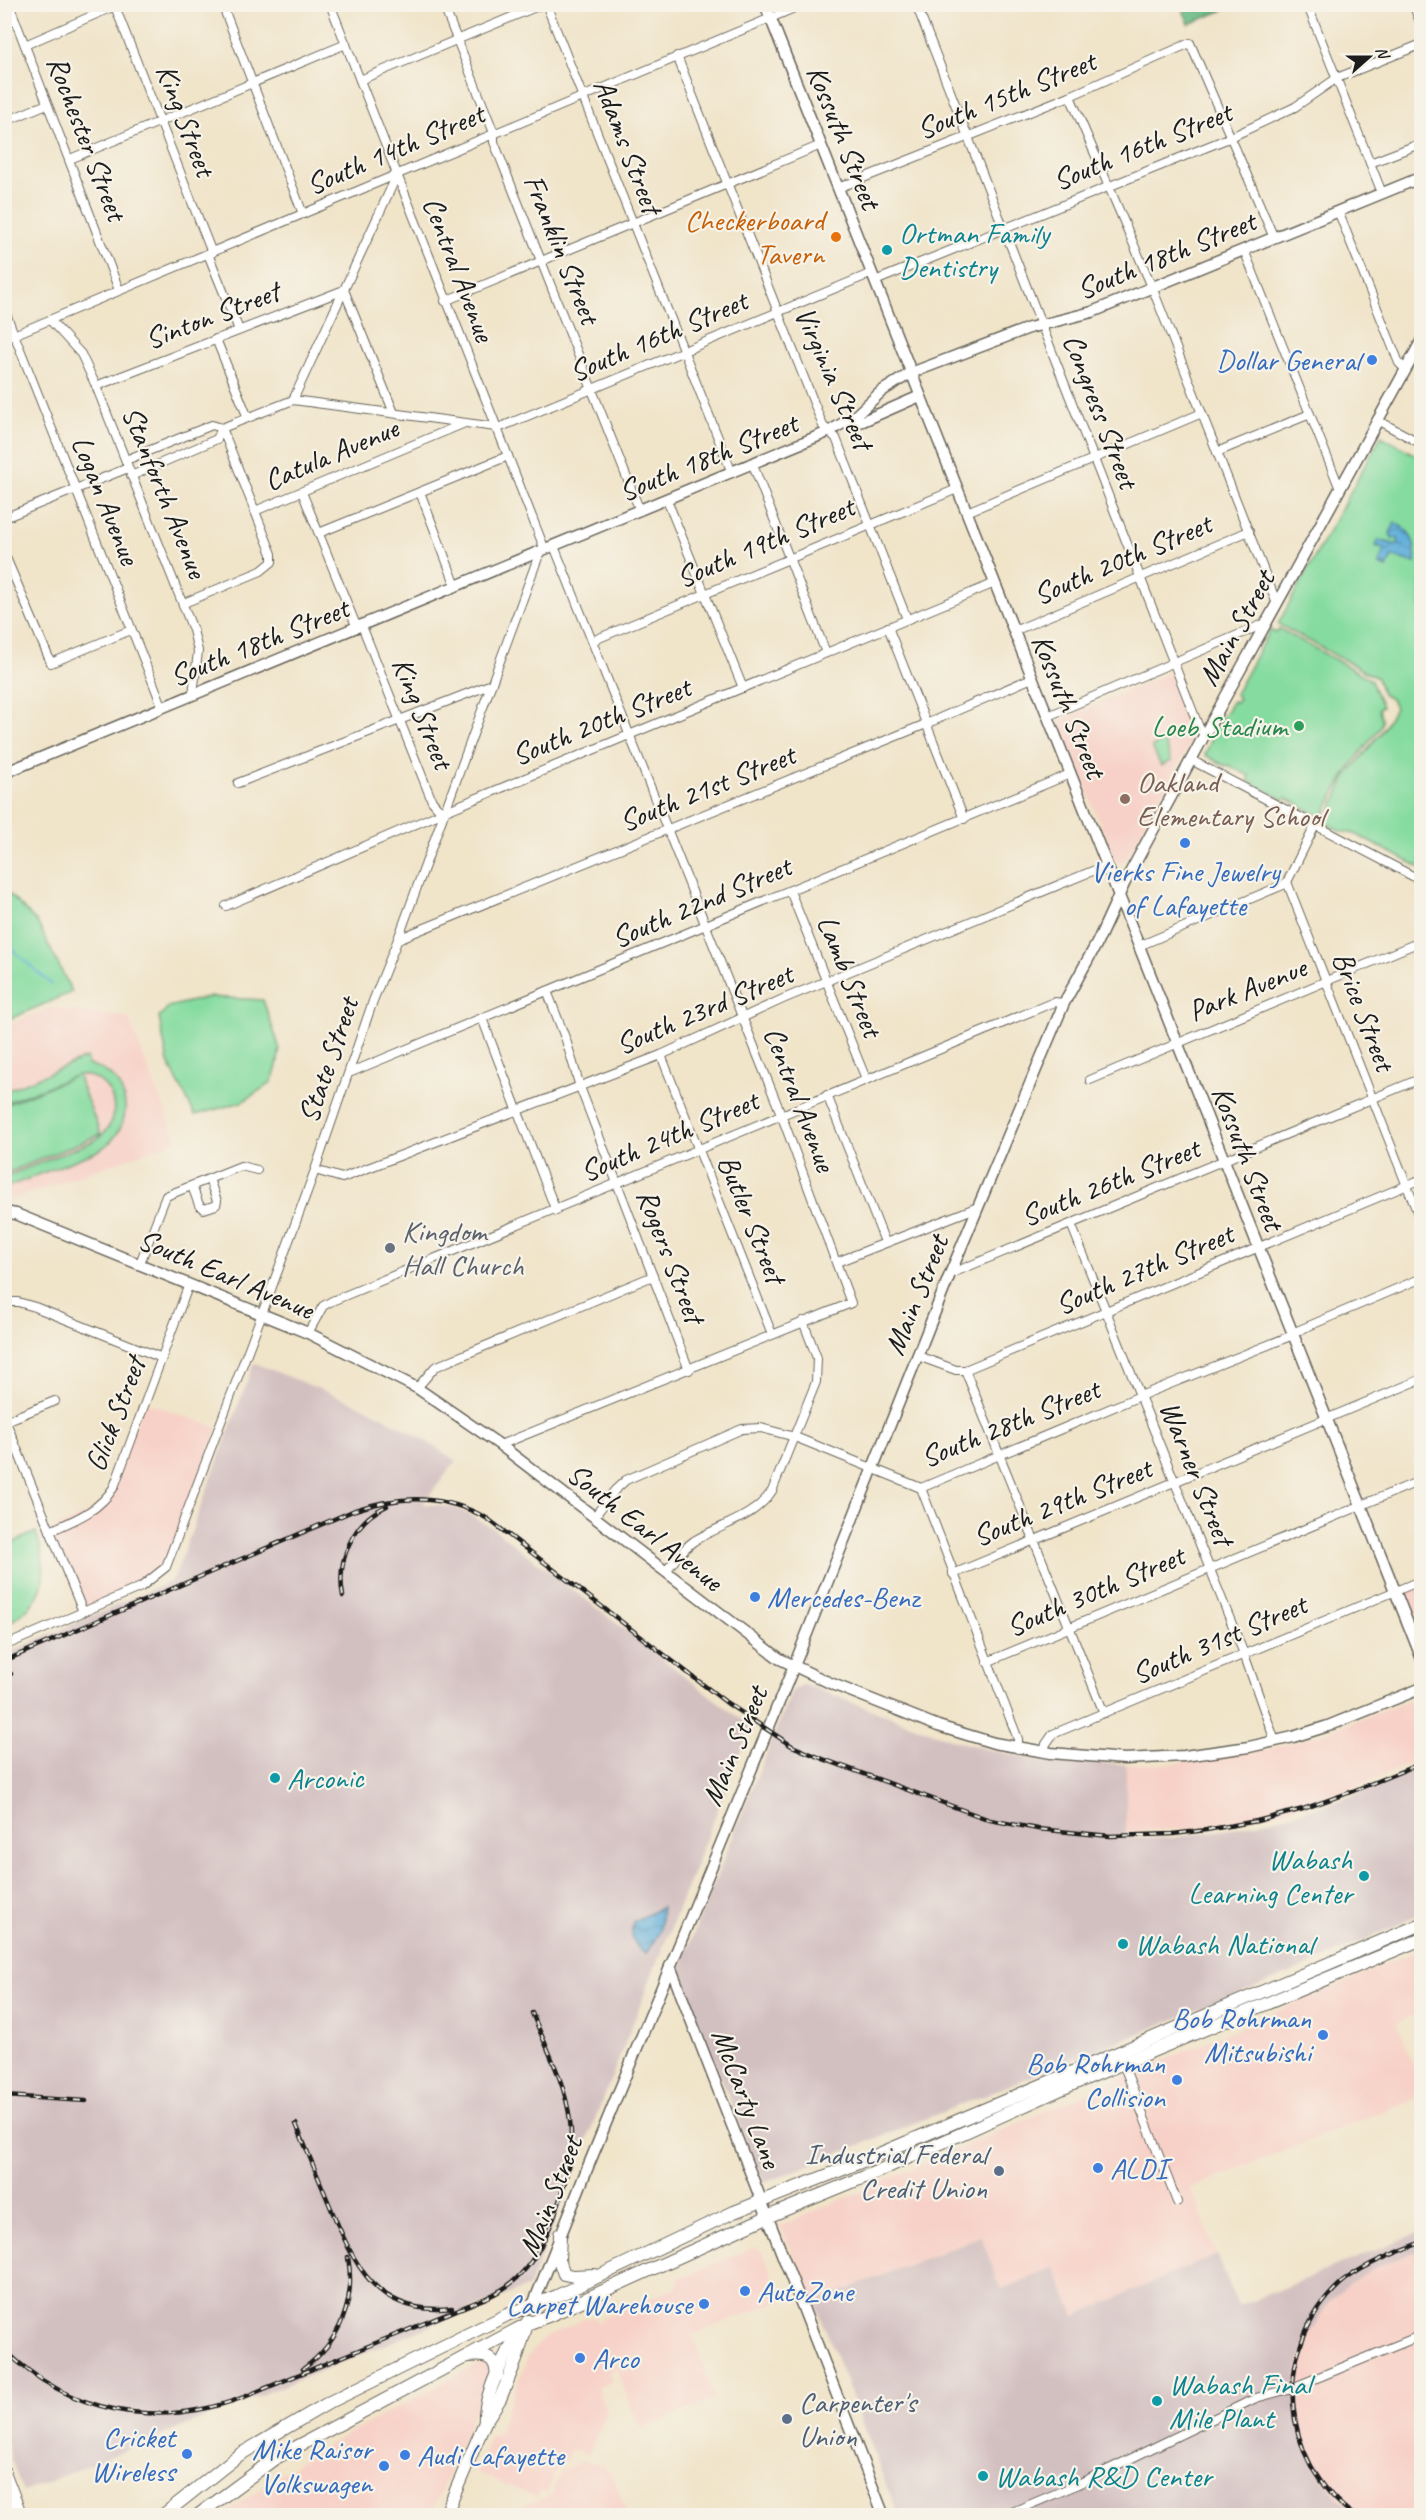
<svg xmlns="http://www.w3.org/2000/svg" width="1426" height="2520" font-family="Caveat,sans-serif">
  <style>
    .built { fill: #f7d1c7 }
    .industrial { fill: #d2bfc0 }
    .green { fill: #86dca0; stroke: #517c5e; stroke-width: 1.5 }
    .forest { fill: url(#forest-firs); stroke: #446c51; stroke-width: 1.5 }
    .water { fill: url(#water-waves); stroke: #3e667c; stroke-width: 1.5 }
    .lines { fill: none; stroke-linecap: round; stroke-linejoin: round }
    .stream { stroke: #61afdb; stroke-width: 2 }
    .street-casing { stroke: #666259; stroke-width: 10 }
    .secondary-casing { stroke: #666259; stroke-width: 13 }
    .primary-casing { stroke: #666259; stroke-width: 14 }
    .street { stroke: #fff; stroke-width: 8 }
    .secondary { stroke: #fff; stroke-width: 10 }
    .primary { stroke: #fff; stroke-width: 12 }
    .rail-casing { stroke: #1c1c1c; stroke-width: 4.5 }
    .rail { stroke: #f7f3e8; stroke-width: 2; stroke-dasharray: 7; stroke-linecap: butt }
    .food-dot { fill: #e8710a; stroke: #f7f3e8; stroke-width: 2 }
    .culture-dot { fill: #0f9aa8; stroke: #f7f3e8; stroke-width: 2 }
    .shop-dot { fill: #3f7fe0; stroke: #f7f3e8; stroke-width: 2 }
    .leisure-dot { fill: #2e9e5b; stroke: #f7f3e8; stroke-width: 2 }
    .education-dot { fill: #8d6e63; stroke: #f7f3e8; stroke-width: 2 }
    .worship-dot { fill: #6b7280; stroke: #f7f3e8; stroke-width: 2 }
    .service-dot { fill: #5c6f8a; stroke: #f7f3e8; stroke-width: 2 }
    .labels { text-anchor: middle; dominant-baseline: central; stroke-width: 4.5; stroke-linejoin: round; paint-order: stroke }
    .street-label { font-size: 30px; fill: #1c1c1c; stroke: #f7f3e8 }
    .food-label { font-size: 30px; fill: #c56008; stroke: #f7f3e8; text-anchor: end }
    .culture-label { font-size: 30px; fill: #0d838f; stroke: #f7f3e8; text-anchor: start }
    .shop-label { font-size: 30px; fill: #366cbe; stroke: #f7f3e8; text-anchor: end }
    .leisure-label { font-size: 30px; fill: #27864d; stroke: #f7f3e8; text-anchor: end }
    .education-label { font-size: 30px; fill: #785e54; stroke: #f7f3e8; text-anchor: start }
    .worship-label { font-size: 30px; fill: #5b616d; stroke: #f7f3e8; text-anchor: start }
    .service-label { font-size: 30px; fill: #4e5e75; stroke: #f7f3e8; text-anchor: end }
  </style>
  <defs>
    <pattern id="forest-firs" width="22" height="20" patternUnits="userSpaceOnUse" patternTransform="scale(1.5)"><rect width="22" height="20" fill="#6cbc86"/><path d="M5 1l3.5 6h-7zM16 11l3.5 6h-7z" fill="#58986d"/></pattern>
    <pattern id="water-waves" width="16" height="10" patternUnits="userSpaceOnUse" patternTransform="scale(1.5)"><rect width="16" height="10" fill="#61afdb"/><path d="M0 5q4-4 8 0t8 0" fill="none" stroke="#4f8eb1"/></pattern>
  </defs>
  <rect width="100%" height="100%" fill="#f7f3e8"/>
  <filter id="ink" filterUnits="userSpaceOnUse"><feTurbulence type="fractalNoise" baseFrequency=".0167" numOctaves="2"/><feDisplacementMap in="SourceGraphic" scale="12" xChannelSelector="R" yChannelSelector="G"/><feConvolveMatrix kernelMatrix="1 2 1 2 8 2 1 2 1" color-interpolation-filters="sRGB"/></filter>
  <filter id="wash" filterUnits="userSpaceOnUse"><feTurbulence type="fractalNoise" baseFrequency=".008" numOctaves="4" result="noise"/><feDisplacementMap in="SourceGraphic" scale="24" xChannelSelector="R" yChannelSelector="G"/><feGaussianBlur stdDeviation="1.35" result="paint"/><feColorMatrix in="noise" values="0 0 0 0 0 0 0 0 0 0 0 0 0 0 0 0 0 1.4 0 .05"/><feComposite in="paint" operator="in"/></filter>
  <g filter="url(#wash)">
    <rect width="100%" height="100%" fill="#f0e4c9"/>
    <g class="built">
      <polygon points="1169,673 1193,738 1126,860 1116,863 1058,720"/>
      <polygon points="50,1008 128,1017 177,1141 5,1202 5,1026"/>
      <polygon points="145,1402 218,1428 169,1559 153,1578 83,1612 50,1531 88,1513 108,1496"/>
      <polygon points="1421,1580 1421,1659 1395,1591"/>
      <polygon points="1421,1696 1421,1759 1352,1789 1278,1812 1195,1828 1125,1832 1126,1764 1171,1764 1270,1749 1319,1735"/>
      <polygon points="1421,1949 1421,2012 1397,2023 1421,2085 1421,2096 1191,2188 1217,2254 1075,2316 1055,2267 1001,2290 981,2236 815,2302 780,2226"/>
      <polygon points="755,2247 763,2252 782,2300 692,2335 715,2399 642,2428 637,2422 601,2330 615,2369 609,2373 612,2382 598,2387 607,2411 588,2455 571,2449 566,2461 560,2459 547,2493 540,2490 537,2497 476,2473 490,2437 498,2432 528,2357 543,2339 588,2317 596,2318 599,2325 601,2318 676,2288 680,2278"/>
      <polygon points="1421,2249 1421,2515 1364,2515 1339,2498 1319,2473 1305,2446 1298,2412 1296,2377 1305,2343 1330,2301 1348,2285 1370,2270"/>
      <polygon points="486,2362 490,2367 486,2383 431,2515 221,2516 312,2453 481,2363"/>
      <polygon points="586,2460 589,2463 603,2465 611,2472 628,2515 499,2515 552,2495 560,2471"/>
    </g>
    <g class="industrial">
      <polygon points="254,1363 367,1408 426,1441 456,1461 423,1504 455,1507 493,1528 752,1728 745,1740 529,2286 23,2492 5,2442 5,1654 169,1582 175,1576"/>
      <polygon points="803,1684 953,1740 986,1749 1045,1761 1126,1764 1126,1838 1172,1838 1230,1829 1290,1815 1343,1799 1421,1766 1421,1914 1303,1968 764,2183 678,1972 792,1690"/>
      <polygon points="1421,2232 1421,2249 1370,2270 1348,2285 1330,2301 1305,2343 1296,2377 1298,2412 1305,2446 1319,2473 1339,2498 1364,2515 898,2515 815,2302 981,2236 1001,2290 1055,2267 1075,2316 1217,2254 1238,2306"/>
    </g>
    <g class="green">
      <polygon points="1381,436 1421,458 1421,868 1355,834 1340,831 1326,823 1345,778 1383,730 1395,708 1391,699 1382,694 1377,678 1278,624"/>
      <path d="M 1280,629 L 1365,676 L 1371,681 L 1382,707 L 1379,709 L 1382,721 L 1380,728 C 1356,758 1338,782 1323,818 L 1286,798 L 1284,800 L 1248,781 L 1250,776 L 1228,765 L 1225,766 L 1205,755 L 1218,723 L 1233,701 L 1236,702 L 1239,698 L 1235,694 L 1270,630 L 1276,633 Z"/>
      <polygon points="1164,741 1171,761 1161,766 1152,747"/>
      <polygon points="5,890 37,922 72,992 5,1021"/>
      <polygon points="209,997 263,1000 280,1049 276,1070 271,1083 242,1102 195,1115 168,1062 159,1018 168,1007"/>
      <path d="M 86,1058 L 88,1065 C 134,1074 137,1130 98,1151 L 5,1188 L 5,1177 L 93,1141 C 128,1123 116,1073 77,1075 L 101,1134 L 5,1174 L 5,1105 L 75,1076 L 5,1103 L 5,1091 Z"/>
      <path d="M 36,1532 C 50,1576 48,1601 5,1625 L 5,1546 Z"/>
    </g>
    <polygon class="forest" points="1181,5 1236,5 1189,24"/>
    <g class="water">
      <path d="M 1395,523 C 1412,530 1417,545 1415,563 L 1392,556 L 1387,568 L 1379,565 L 1384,549 L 1376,546 L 1378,540 L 1398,545 L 1398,538 L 1392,538 L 1390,533 Z"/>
      <path d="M 662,1907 L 660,1931 L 646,1954 C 634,1947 630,1936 633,1922 Z"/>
    </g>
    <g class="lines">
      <polyline class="stream" points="4,922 14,951 51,984"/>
    </g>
  </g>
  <g filter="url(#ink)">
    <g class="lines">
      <g class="street-casing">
        <g id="street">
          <polyline points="9,4 119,290"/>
          <polyline points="114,4 212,253"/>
          <polyline points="222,4 303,214"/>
          <polyline points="330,4 545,550"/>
          <polyline points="443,4 494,133 494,142 640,511"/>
          <polyline points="546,4 732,473"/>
          <polyline points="916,4 1200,730 1205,734"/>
          <polyline points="1307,4 1382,193"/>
          <polyline points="1413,4 1422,27"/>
          <polyline points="25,45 117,5"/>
          <polyline points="677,56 823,426 836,438 907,619"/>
          <polyline points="360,80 543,4"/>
          <polyline points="1070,96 1152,287 1277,604"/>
          <polyline points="4,122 47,104"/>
          <polyline points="70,159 346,44"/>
          <polyline points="1370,163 1422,143"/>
          <polyline points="838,188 1070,96 1190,43 1274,238"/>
          <polyline points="1338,211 1399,363 1405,369"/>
          <polyline points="1244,250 1340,489"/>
          <polyline points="208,254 239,330"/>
          <polyline points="875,281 1229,138 1295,107 1337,78 1422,44"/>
          <polyline points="445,301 821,145"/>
          <polyline points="4,309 163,708"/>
          <polyline points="50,320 81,354 96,386 193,630 198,651 193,695"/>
          <polyline points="4,339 804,4"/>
          <polyline points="216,339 248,418"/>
          <polyline points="96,386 344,290 394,413"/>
          <polyline points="293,400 397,175"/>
          <polyline points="293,400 496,427"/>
          <polyline points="1377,420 1422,444"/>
          <polyline points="496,429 872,273"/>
          <polyline points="1217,452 1310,414"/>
          <polyline points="126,460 212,425 222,428 293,400"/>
          <polyline points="753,465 826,653"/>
          <polyline points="131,476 217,439 222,428"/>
          <polyline points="302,492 357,628"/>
          <polyline points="420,492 456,586"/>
          <polyline points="667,500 743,688"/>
          <polyline points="255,511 465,423"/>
          <polyline points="967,512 1202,413"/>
          <polyline points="4,518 128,468"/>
          <polyline points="319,533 508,456"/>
          <polyline points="4,553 51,663 131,630"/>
          <polyline points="184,603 261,571 272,562 272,554 222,428"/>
          <polyline points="362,626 432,801 438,808 446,811"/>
          <polyline points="888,627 964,819"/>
          <polyline points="1014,631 1249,531"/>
          <polyline points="592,641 957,489"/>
          <polyline points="1048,716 1266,623"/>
          <polyline points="1191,760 1422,881"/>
          <polyline points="238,783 492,684"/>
          <polyline points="1287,882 1422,1224"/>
          <polyline points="790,891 866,1079"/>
          <polyline points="226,906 446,811 995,583"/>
          <polyline points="398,939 926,724 1032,678"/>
          <polyline points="1139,946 1283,885 1287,882 1315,826"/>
          <polyline points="547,991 566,1040 580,1087 689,1370"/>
          <polyline points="482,1018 556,1211"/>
          <polyline points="661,1055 772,1334"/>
          <polyline points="349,1073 1070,774"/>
          <polyline points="1090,1080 1422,941"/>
          <polyline points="827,1095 885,1242"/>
          <polyline points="315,1170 342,1178 661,1055 783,999 1107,865"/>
          <polyline points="192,1186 199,1205 204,1209 216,1205 217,1201 209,1179"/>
          <polyline points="1071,1224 1244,1654 1275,1741"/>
          <polyline points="837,1262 978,1207"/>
          <polyline points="140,1263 166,1196 241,1166 257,1170"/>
          <polyline points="950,1274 1422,1078"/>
          <polyline points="4,1302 18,1302 35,1307 162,1358"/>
          <path d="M 308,1333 L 323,1306 L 332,1301 C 574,1203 813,1101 1054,1002 L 1064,1003"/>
          <polyline points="918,1356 956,1370 965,1370 1422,1179"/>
          <polyline points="965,1370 1104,1713"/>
          <polyline points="417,1388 435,1367 653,1276"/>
          <polyline points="4,1417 83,1612"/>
          <polyline points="6,1421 55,1401"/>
          <polyline points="500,1445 851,1303 781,1114 554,546"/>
          <polyline points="921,1488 1018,1739 1018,1749"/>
          <polyline points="594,1517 615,1490 626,1480 742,1429 761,1428 795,1437 921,1488 1140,1396 1293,1335 1297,1331 1422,1278"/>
          <path d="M 50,1531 C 75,1520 99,1511 114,1487 L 189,1284"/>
          <path d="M 665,1572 C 674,1562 682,1549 694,1541 C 721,1524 753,1519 772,1491 L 816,1382 L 817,1358 L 803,1321"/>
          <polyline points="953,1574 1422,1379"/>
          <polyline points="4,1646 141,1587 166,1567 266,1303 315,1170 373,1001 398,939 540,552"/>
          <polyline points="987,1662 1422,1480"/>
          <polyline points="1044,1752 1046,1744 1053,1734 1422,1580"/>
          <polyline points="1122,2061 1177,2202"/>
          <polyline points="1003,2516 1074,2486 1256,2398 1292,2388 1422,2335"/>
        </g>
      </g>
      <g class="secondary-casing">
        <g id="secondary">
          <polyline points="765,4 1422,1659"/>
          <polyline points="847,424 863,421 920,396"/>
          <polyline points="4,773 828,432 855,416 882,391 911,373 1029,328 1092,312 1422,177"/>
          <polyline points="4,1212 16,1214 308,1333 417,1388 500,1445 780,1659 830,1683 938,1726 994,1743 1051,1753 1125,1759 1184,1756 1249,1747 1293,1737 1328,1726 1422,1688"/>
          <polyline points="670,1966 884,2516"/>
          <polyline points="533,2305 585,2174 798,1656 950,1274 1064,1003 1097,943 1125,882 1205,734 1422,340"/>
        </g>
      </g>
      <g class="primary-casing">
        <g id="primary">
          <polyline points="560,2234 559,2260 564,2274 573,2276 595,2275"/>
          <path d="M 469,2356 C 487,2354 496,2357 497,2376"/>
          <path d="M 485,2422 C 483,2396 505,2353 520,2332"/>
          <polyline points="4,2472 21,2516"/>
          <polyline points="162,2516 239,2455 330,2402 507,2315 557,2296 734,2212 846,2168 1422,1924"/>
          <polyline points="197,2516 274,2459 527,2324 548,2316 767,2217 874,2173 1061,2089 1422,1939"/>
          <polyline points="445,2516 485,2422 500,2399 516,2360 528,2321"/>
        </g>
      </g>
      <use href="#street" class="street"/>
      <use href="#secondary" class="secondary"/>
      <use href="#primary" class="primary"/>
      <g class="rail-casing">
        <g id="rail">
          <path d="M 343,1596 C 336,1561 353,1520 387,1506"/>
          <path d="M 4,1661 L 355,1510 C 401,1495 445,1494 488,1519 L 727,1703 L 792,1746 L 823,1759 L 990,1820 L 1038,1829 L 1110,1836 L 1173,1834 L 1206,1830 L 1257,1821 L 1303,1809 L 1348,1793 L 1422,1763"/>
          <polyline points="4,1677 11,1674"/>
          <polyline points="4,2096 86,2101"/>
          <path d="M 296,2124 C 307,2151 319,2179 330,2206 C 354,2264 376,2317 452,2308"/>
          <path d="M 4,2349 C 70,2415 159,2429 244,2397 L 486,2298 C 499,2292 511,2285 520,2275 C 551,2243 576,2165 570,2121 C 566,2084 546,2047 532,2013"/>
          <path d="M 303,2369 C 340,2342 356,2302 348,2257"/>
          <path d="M 1355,2516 C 1279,2461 1271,2348 1340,2284 C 1363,2264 1394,2254 1422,2242"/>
        </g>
      </g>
      <use href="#rail" class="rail"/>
    </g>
  </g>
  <circle class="food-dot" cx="836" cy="237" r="6"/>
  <g class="culture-dot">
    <circle cx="887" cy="250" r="6"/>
    <circle cx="275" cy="1778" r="6"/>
    <circle cx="1364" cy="1876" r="6"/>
    <circle cx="1123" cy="1944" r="6"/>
    <circle cx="1157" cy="2401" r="6"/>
    <circle cx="983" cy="2476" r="6"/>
  </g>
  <g class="shop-dot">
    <circle cx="1372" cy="360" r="6"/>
    <circle cx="1185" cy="843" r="6"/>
    <circle cx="755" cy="1597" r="6"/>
    <circle cx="1323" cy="2035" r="6"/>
    <circle cx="1177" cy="2080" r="6"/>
    <circle cx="1098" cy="2168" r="6"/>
    <circle cx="745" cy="2291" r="6"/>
    <circle cx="704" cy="2304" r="6"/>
    <circle cx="580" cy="2358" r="6"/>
    <circle cx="187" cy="2454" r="6"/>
    <circle cx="405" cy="2455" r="6"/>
    <circle cx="384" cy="2466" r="6"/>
  </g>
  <circle class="leisure-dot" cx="1299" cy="726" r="6"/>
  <circle class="education-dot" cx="1125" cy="799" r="6"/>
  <circle class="worship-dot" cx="390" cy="1248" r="6"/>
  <g class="service-dot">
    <circle cx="999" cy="2171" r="6"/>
    <circle cx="787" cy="2419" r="6"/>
  </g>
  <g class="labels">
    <g class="street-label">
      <text transform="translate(1006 95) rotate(-22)">South 15th Street</text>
      <text transform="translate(186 120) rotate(69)">King Street</text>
      <text transform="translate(844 137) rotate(68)">Kossuth Street</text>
      <text transform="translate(87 138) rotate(69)">Rochester Street</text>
      <text transform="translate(628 146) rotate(69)">Adams Street</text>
      <text transform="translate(1142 146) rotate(-22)">South 16th Street</text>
      <text transform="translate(395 149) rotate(-23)">South 14th Street</text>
      <text transform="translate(562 249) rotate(68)">Franklin Street</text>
      <text transform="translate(1166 255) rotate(-22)">South 18th Street</text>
      <text transform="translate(459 269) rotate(69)">Central Avenue</text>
      <text transform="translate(212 315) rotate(-21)">Sinton Street</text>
      <text transform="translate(658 336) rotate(-23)">South 16th Street</text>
      <text transform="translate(834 378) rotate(66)">Virginia Street</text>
      <text transform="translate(1101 411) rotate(69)">Congress Street</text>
      <text transform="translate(331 454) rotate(-23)">Catula Avenue</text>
      <text transform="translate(708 457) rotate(-22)">South 18th Street</text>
      <text transform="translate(165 492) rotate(68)">Stanforth Avenue</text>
      <text transform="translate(106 500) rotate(68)">Logan Avenue</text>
      <text transform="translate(765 542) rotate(-23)">South 19th Street</text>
      <text transform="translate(1122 559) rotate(-23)">South 20th Street</text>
      <text transform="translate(1236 628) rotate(-61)">Main Street</text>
      <text transform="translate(259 642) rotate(-22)">South 18th Street</text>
      <text transform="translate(1069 706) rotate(68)">Kossuth Street</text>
      <text transform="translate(423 713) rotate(68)">King Street</text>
      <text transform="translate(601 721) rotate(-22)">South 20th Street</text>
      <text transform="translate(707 788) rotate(-22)">South 21st Street</text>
      <text transform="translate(701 902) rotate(-23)">South 22nd Street</text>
      <text transform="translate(850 976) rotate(68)">Lamb Street</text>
      <text transform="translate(1247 989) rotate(-22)">Park Avenue</text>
      <text transform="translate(704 1009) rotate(-23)">South 23rd Street</text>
      <text transform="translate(1364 1011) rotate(69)">Brice Street</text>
      <text transform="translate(328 1060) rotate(-71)">State Street</text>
      <text transform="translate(800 1099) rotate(69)">Central Avenue</text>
      <text transform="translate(669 1136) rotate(-23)">South 24th Street</text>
      <text transform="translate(1248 1158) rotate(69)">Kossuth Street</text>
      <text transform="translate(1110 1182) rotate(-22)">South 26th Street</text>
      <text transform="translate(752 1219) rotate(68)">Butler Street</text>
      <text transform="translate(671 1256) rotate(69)">Rogers Street</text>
      <text transform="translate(1144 1269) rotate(-23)">South 27th Street</text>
      <text transform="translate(226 1274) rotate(23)">South Earl Avenue</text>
      <text transform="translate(916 1295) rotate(-68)">Main Street</text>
      <text transform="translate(115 1414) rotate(-69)">Glick Street</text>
      <text transform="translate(1010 1423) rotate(-22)">South 28th Street</text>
      <text transform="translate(1197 1473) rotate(68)">Warner Street</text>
      <text transform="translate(1062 1502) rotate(-22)">South 29th Street</text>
      <text transform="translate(645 1527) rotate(38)">South Earl Avenue</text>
      <text transform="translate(1095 1591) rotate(-23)">South 30th Street</text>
      <text transform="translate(1219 1639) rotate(-23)">South 31st Street</text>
      <text transform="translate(734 1746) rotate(-67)">Main Street</text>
      <text transform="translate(747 2098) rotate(69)">McCarty Lane</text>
      <text transform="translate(550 2196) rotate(-68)">Main Street</text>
    </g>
    <g class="food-label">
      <text x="824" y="220">Checkerboard<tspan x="824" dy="34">Tavern</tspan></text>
    </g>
    <g class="culture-label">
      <text x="899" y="233">Ortman Family<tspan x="899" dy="34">Dentistry</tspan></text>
      <text x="287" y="1778">Arconic</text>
      <text x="1352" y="1859" text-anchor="end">Wabash<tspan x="1352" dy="34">Learning Center</tspan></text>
      <text x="1135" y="1944">Wabash National</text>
      <text x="1169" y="2384">Wabash Final<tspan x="1169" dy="34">Mile Plant</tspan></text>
      <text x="995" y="2476">Wabash R&amp;D Center</text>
    </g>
    <g class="shop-label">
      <text x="1360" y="360">Dollar General</text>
      <text x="1185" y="871" text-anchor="middle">Vierks Fine Jewelry<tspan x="1185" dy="34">of Lafayette</tspan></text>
      <text x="767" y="1597" text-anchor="start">Mercedes-Benz</text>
      <text x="1311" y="2018">Bob Rohrman<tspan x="1311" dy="34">Mitsubishi</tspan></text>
      <text x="1165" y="2063">Bob Rohrman<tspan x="1165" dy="34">Collision</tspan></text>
      <text x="1110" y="2168" text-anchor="start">ALDI</text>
      <text x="757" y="2291" text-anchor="start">AutoZone</text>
      <text x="692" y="2304">Carpet Warehouse</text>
      <text x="592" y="2358" text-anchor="start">Arco</text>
      <text x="175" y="2437">Cricket<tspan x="175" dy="34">Wireless</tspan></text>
      <text x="372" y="2449">Mike Raisor<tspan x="372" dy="34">Volkswagen</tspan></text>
      <text x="417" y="2455" text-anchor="start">Audi Lafayette</text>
    </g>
    <g class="leisure-label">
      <text x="1287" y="726">Loeb Stadium</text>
    </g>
    <g class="education-label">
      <text x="1137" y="782">Oakland<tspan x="1137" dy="34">Elementary School</tspan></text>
    </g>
    <g class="worship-label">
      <text x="402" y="1231">Kingdom<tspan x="402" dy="34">Hall Church</tspan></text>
    </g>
    <g class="service-label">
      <text x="987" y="2154">Industrial Federal<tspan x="987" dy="34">Credit Union</tspan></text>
      <text x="799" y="2402" text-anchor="start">Carpenter's<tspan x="799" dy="34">Union</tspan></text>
    </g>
  </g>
  <rect width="1426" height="2520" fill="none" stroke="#f7f3e8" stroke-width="24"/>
  <g transform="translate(1369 57) rotate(69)" stroke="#f7f3e8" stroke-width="4.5" paint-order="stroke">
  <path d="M0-4.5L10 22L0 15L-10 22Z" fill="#1c1c1c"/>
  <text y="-9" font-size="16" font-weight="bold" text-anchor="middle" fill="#1c1c1c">N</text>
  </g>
</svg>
